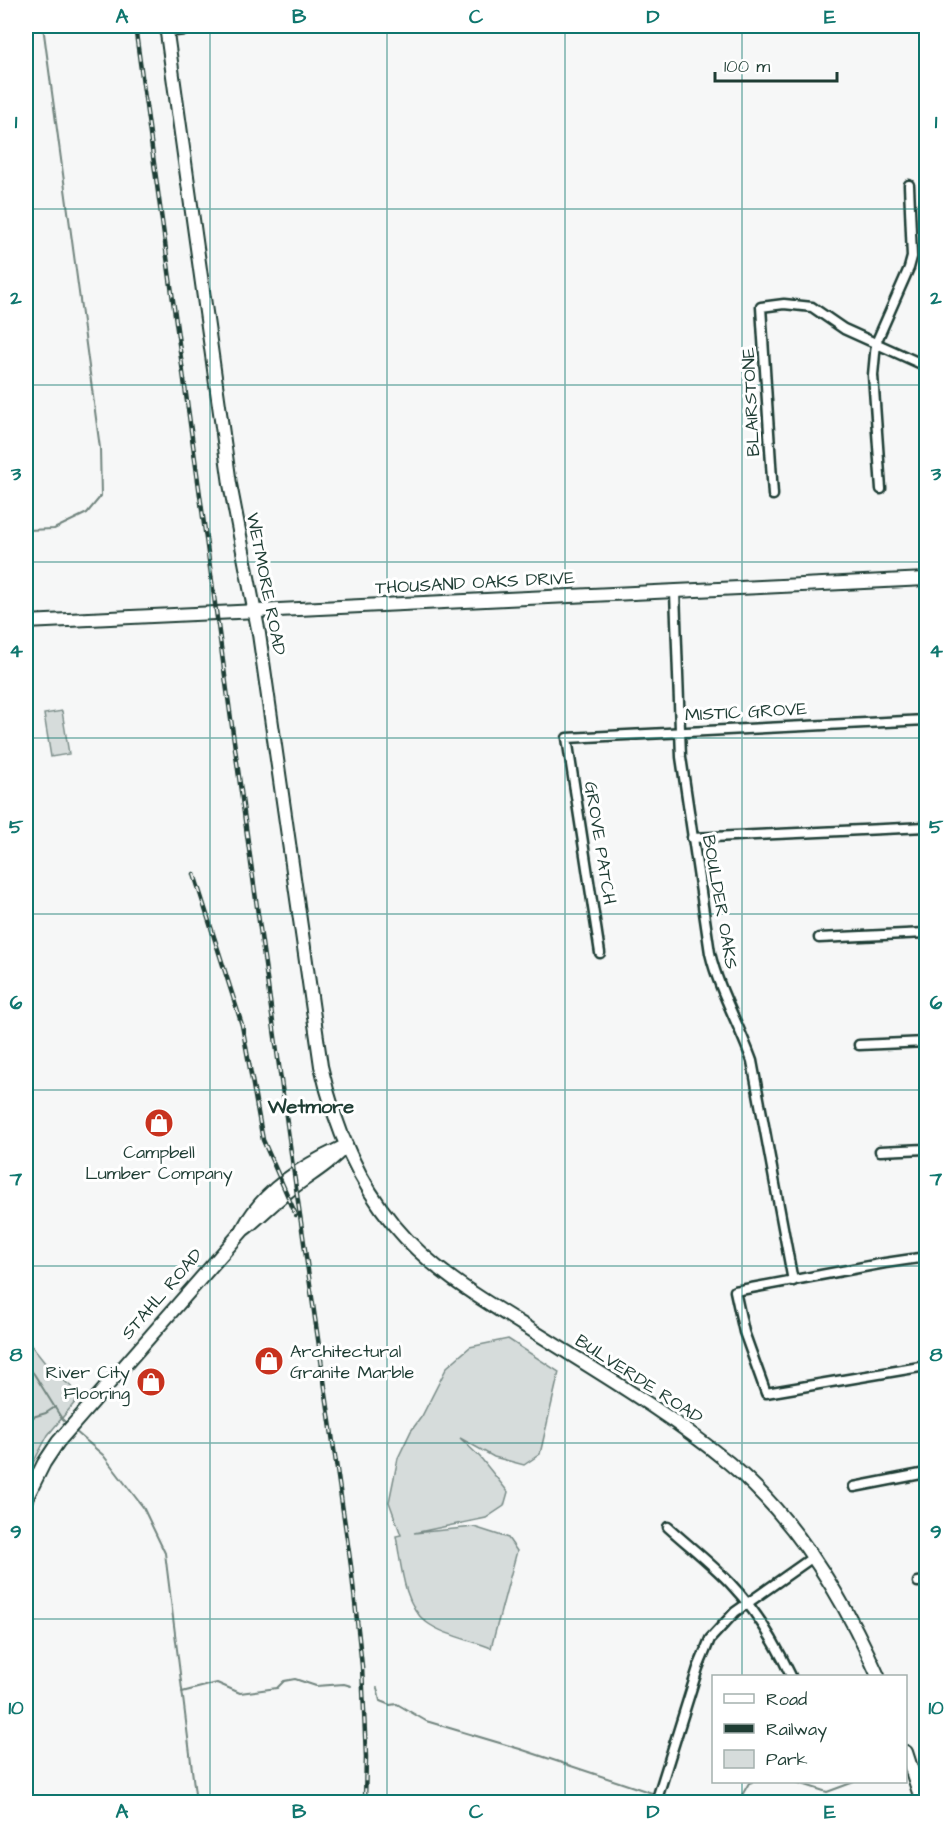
<svg xmlns="http://www.w3.org/2000/svg" width="952" height="1828" font-family="'Architects Daughter',sans-serif">
  <style>
    .green { fill: #d6dcdb; stroke: #7a8c88; stroke-width: 1.5 }
    .lines { fill: none; stroke-linecap: round; stroke-linejoin: round }
    .stream { stroke: #72857f; stroke-width: 2 }
    .street-casing { stroke: #1f3d34; stroke-width: 13 }
    .secondary-casing { stroke: #1f3d34; stroke-width: 16 }
    .street { stroke: #fff; stroke-width: 8 }
    .secondary { stroke: #fff; stroke-width: 12 }
    .rail-casing { stroke: #1f3d34; stroke-width: 4.5 }
    .rail { stroke: #fff; stroke-width: 2; stroke-dasharray: 7; stroke-linecap: butt }
    .grid { fill: none; stroke: #0f766e; stroke-width: 1.5; stroke-opacity: 0.55 }
    .labels { text-anchor: middle; dominant-baseline: central; stroke-width: 6; stroke-linejoin: round; paint-order: stroke }
    .street-label { font-size: 18px; fill: #1f3d34; stroke: #fff }
    .poi-label { font-size: 18px; fill: #1f3d34; stroke: #fff }
    .neighbourhood-label { font-size: 20px; font-weight: bold; fill: #1f3d34; stroke: #fff }
    .neatline { fill: none; stroke: #0f766e; stroke-width: 2 }
    .grid-label { font-size: 20px; text-anchor: middle; font-weight: bold; fill: #0f766e }
  </style>
  <rect width="100%" height="100%" fill="#f6f7f7"/>
  <filter id="ink" filterUnits="userSpaceOnUse"><feTurbulence type="fractalNoise" baseFrequency=".0167" numOctaves="2"/><feDisplacementMap in="SourceGraphic" scale="12" xChannelSelector="R" yChannelSelector="G"/><feConvolveMatrix kernelMatrix="1 2 1 2 8 2 1 2 1" color-interpolation-filters="sRGB"/></filter>
  <g filter="url(#ink)">
    <g class="green">
      <polygon points="62,711 69,754 51,757 44,714"/>
      <polygon points="26,1317 30,1344 49,1368 81,1395 48,1435 26,1476"/>
      <path d="M 508,1339 L 559,1372 L 540,1454 L 524,1465 L 494,1457 L 460,1438 L 480,1457 L 508,1492 L 504,1506 L 486,1518 L 414,1533 L 474,1527 L 508,1538 L 517,1551 L 491,1648 C 471,1640 443,1635 426,1622 C 403,1605 401,1562 396,1536 L 401,1535 L 389,1502 L 398,1458 L 411,1431 L 422,1416 L 447,1367 L 470,1347 Z"/>
    </g>
    <g class="lines">
      <g class="stream">
        <polyline points="26,530 54,529 87,513 101,496 100,448 43,26"/>
        <polyline points="26,1364 34,1374 62,1419 68,1425"/>
        <polyline points="26,1419 46,1413 55,1407"/>
        <polyline points="75,1431 103,1455 143,1507 165,1553 196,1802"/>
        <polyline points="377,1688 380,1701 390,1705 397,1704 426,1721 520,1749 652,1793"/>
        <polyline points="182,1692 217,1683 240,1693 277,1688 284,1681 295,1679 316,1686 344,1684 351,1686"/>
        <polyline points="796,1782 827,1792 854,1782"/>
        <polyline points="669,1798 681,1802"/>
        <polyline points="738,1802 749,1783 752,1782"/>
      </g>
      <g class="street-casing">
        <g id="street">
          <polyline points="167,32 217,26"/>
          <polyline points="881,489 873,375 876,343 909,268 912,257 909,185"/>
          <polyline points="773,495 761,307 784,304 812,307 844,329 926,366"/>
          <path d="M 675,592 L 681,757 L 710,953 C 719,991 739,1024 752,1061 L 793,1281"/>
          <polyline points="692,838 926,827"/>
          <polyline points="819,938 926,933"/>
          <polyline points="600,953 567,738 926,720"/>
          <polyline points="859,1045 926,1042"/>
          <polyline points="880,1151 926,1149"/>
          <polyline points="926,1257 885,1263 735,1291 744,1332 766,1393 926,1366"/>
          <polyline points="854,1487 926,1473"/>
          <path d="M 668,1527 C 689,1546 711,1563 730,1583 C 755,1609 776,1644 791,1676"/>
          <polyline points="918,1582 926,1581"/>
          <polyline points="656,1802 698,1668 710,1639 735,1612 813,1557"/>
        </g>
      </g>
      <g class="secondary-casing">
        <g id="secondary">
          <path d="M 166,26 L 230,484 L 259,634 L 321,1066 C 334,1124 356,1179 394,1225 C 431,1270 481,1299 530,1329 C 598,1372 667,1412 729,1463 C 795,1518 844,1599 878,1676"/>
          <polyline points="26,622 926,579"/>
          <path d="M 243,1229 C 263,1190 303,1166 341,1148"/>
          <path d="M 26,1499 L 44,1463 L 58,1442 L 243,1230 C 258,1219 271,1205 286,1193 C 307,1176 328,1166 346,1145"/>
          <polyline points="906,1752 922,1802"/>
        </g>
      </g>
      <use href="#street" class="street"/>
      <use href="#secondary" class="secondary"/>
      <g class="rail-casing">
        <g id="rail">
          <polyline points="135,26 294,1174 351,1566 362,1666 366,1757 365,1802"/>
          <polyline points="194,874 242,1025 263,1140 296,1215"/>
        </g>
      </g>
      <use href="#rail" class="rail"/>
    </g>
  </g>
  <path class="grid" d="M 210,26 L 210,1802M 387,26 L 387,1802M 565,26 L 565,1802M 742,26 L 742,1676M 26,209 L 926,209M 26,385 L 926,385M 26,562 L 926,562M 26,738 L 926,738M 26,914 L 926,914M 26,1090 L 926,1090M 26,1266 L 926,1266M 26,1443 L 926,1443M 26,1619 L 926,1619M 742,1782 L 742,1802"/>
  <defs>
    <g id="shop-disc" transform="scale(1.5)"><circle r="9.5" fill="#c8321e" stroke="#fff"/><path d="M-5-2.5h2.3a2.7 3.5 0 0 1 5.4 0H5L5.5 6h-11ZM-1.5-2.5h3a1.5 2.3 0 0 0-3 0Z" fill="#fff"/></g>
  </defs>
  <g fill-rule="evenodd">
    <use href="#shop-disc" x="159" y="1123"/>
    <use href="#shop-disc" x="269" y="1361"/>
    <use href="#shop-disc" x="151" y="1382"/>
  </g>
  <g class="labels">
    <g class="street-label">
      <text transform="translate(751 402) rotate(-93)">BLAIRSTONE</text>
      <text transform="translate(475 583) rotate(-3)">THOUSAND OAKS DRIVE</text>
      <text transform="translate(266 584) rotate(79)">WETMORE ROAD</text>
      <text transform="translate(746 712) rotate(-3)">MISTIC GROVE</text>
      <text transform="translate(600 843) rotate(81)">GROVE PATCH</text>
      <text transform="translate(720 902) rotate(80)">BOULDER OAKS</text>
      <text transform="translate(162 1294) rotate(-49)">STAHL ROAD</text>
      <text transform="translate(639 1379) rotate(33)">BULVERDE ROAD</text>
    </g>
    <g class="poi-label">
      <text x="159" y="1152">Campbell<tspan x="159" dy="21">Lumber Company</tspan></text>
      <text x="290" y="1351" text-anchor="start">Architectural<tspan x="290" dy="21">Granite Marble</tspan></text>
      <text x="130" y="1372" text-anchor="end">River City<tspan x="130" dy="21">Flooring</tspan></text>
    </g>
    <g class="neighbourhood-label">
      <text x="311" y="1107">Wetmore</text>
    </g>
  </g>
  <rect width="952" height="1828" fill="none" stroke="#fff" stroke-width="66"/>
  <rect x="712" y="1675" width="195" height="108" fill="#ffffff" stroke="#a5b1ae" stroke-width="1.5"/>
  <rect x="724" y="1694" width="30" height="9" fill="#ffffff" stroke="#a5b1ae" stroke-width="1.5"/>
  <text x="766" y="1705" font-size="18" fill="#1f3d34">Road</text>
  <rect x="724" y="1724" width="30" height="9" fill="#1f3d34" stroke="#a5b1ae" stroke-width="1.5"/>
  <text x="766" y="1735" font-size="18" fill="#1f3d34">Railway</text>
  <rect x="724" y="1750" width="30" height="18" fill="#d6dcdb" stroke="#a5b1ae" stroke-width="1.5"/>
  <text x="766" y="1765" font-size="18" fill="#1f3d34">Park</text>
  <path d="M715 72v9h122v-9" fill="none" stroke="#1f3d34" stroke-width="3"/>
  <text x="724" y="72" font-size="18" fill="#1f3d34" stroke="#ffffff" stroke-width="4.5" paint-order="stroke">100 m</text>
  <rect x="33" y="33" width="886" height="1762" class="neatline"/>
  <g class="grid-label">
    <text x="122" y="23">A</text>
    <text x="299" y="23">B</text>
    <text x="476" y="23">C</text>
    <text x="653" y="23">D</text>
    <text x="830" y="23">E</text>
    <text x="16" y="128">1</text>
    <text x="936" y="128">1</text>
    <text x="16" y="304">2</text>
    <text x="936" y="304">2</text>
    <text x="16" y="480">3</text>
    <text x="936" y="480">3</text>
    <text x="16" y="657">4</text>
    <text x="936" y="657">4</text>
    <text x="16" y="833">5</text>
    <text x="936" y="833">5</text>
    <text x="16" y="1009">6</text>
    <text x="936" y="1009">6</text>
    <text x="16" y="1185">7</text>
    <text x="936" y="1185">7</text>
    <text x="16" y="1361">8</text>
    <text x="936" y="1361">8</text>
    <text x="16" y="1538">9</text>
    <text x="936" y="1538">9</text>
    <text x="16" y="1714">10</text>
    <text x="936" y="1714">10</text>
    <text x="122" y="1818">A</text>
    <text x="299" y="1818">B</text>
    <text x="476" y="1818">C</text>
    <text x="653" y="1818">D</text>
    <text x="830" y="1818">E</text>
  </g>
</svg>
